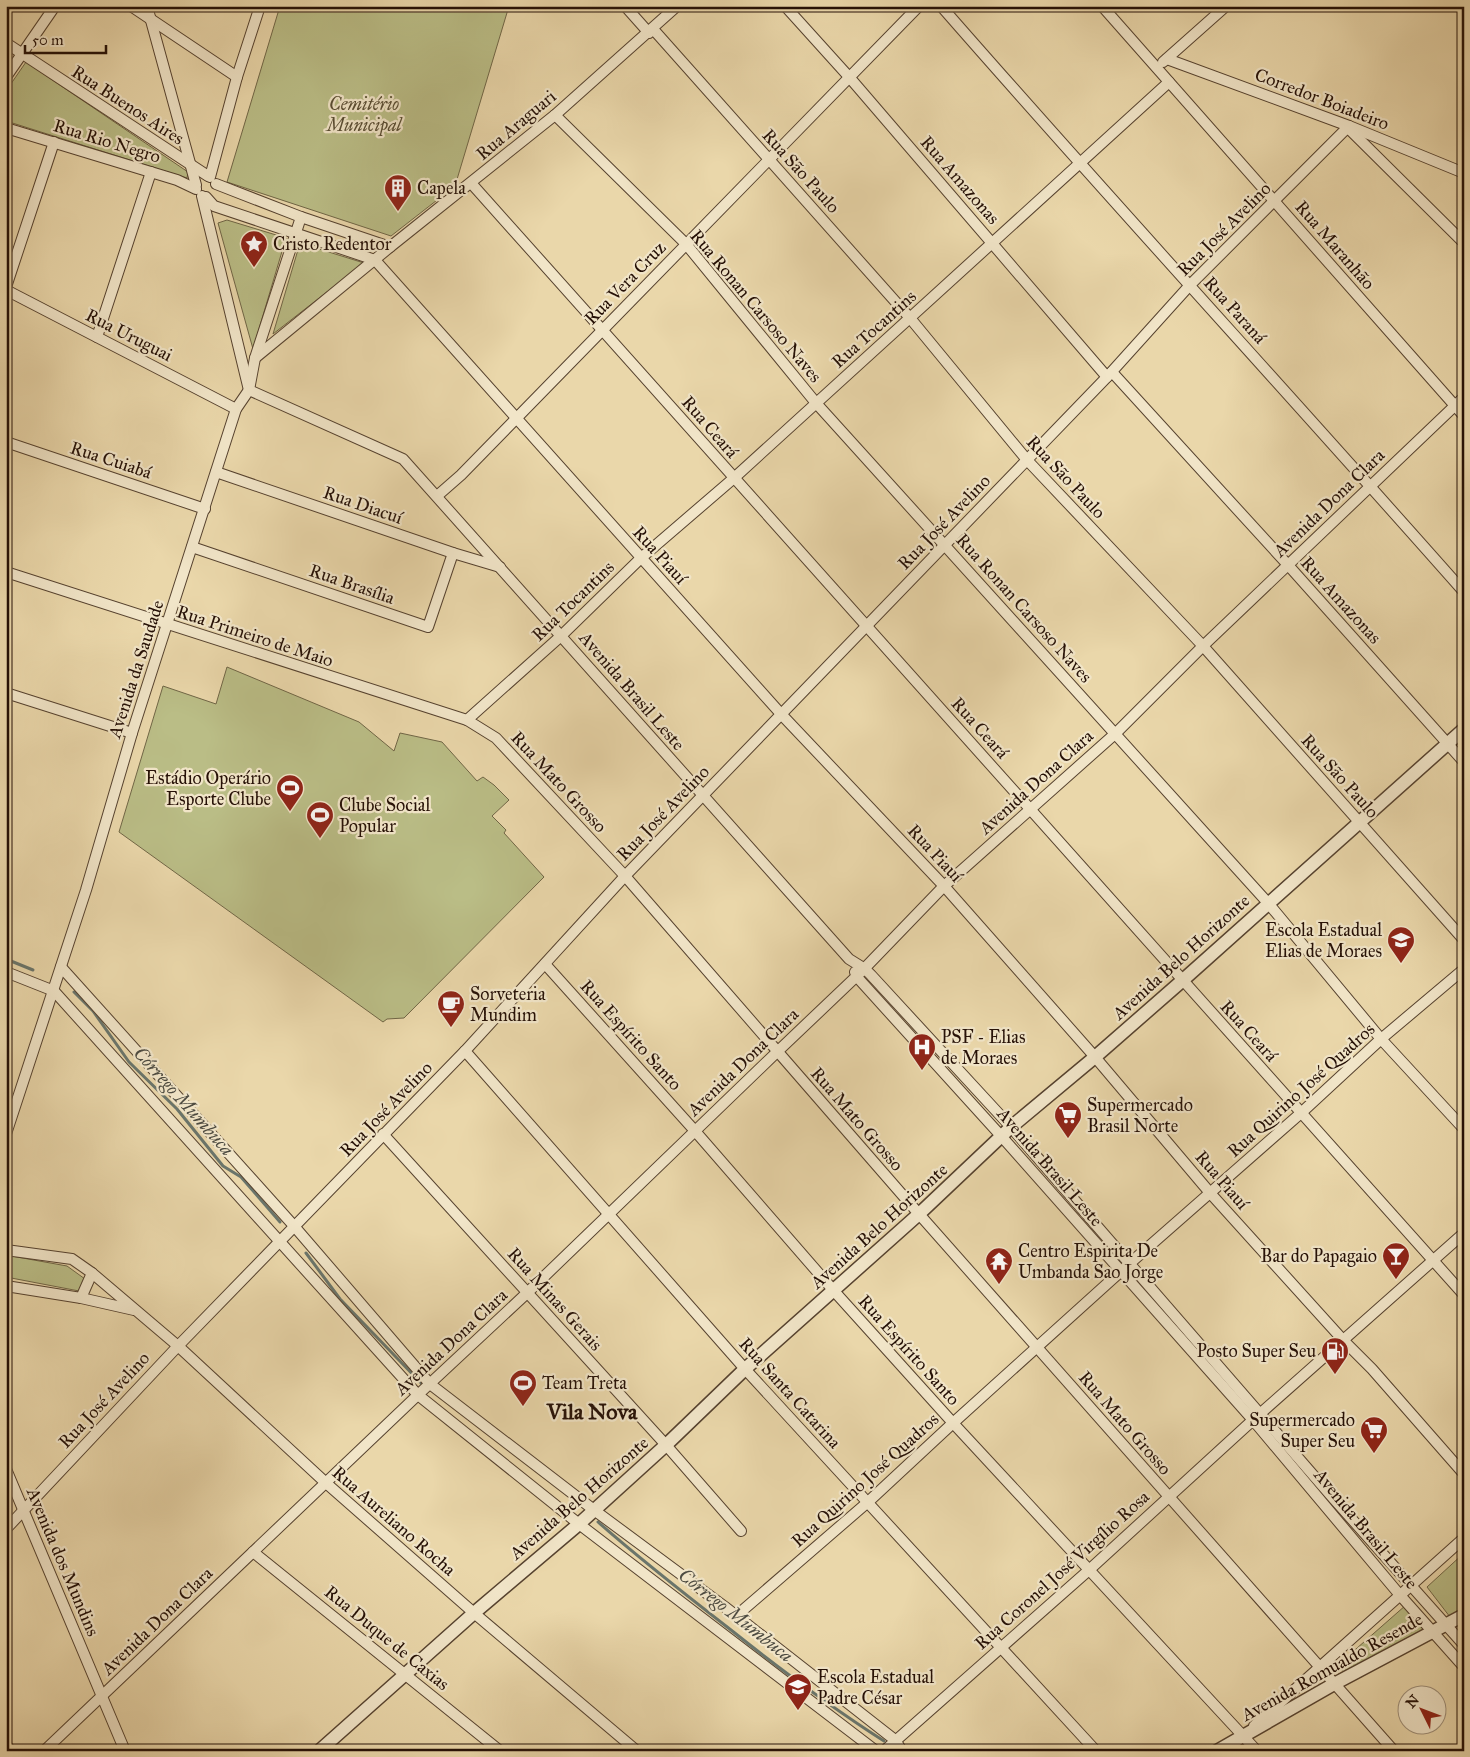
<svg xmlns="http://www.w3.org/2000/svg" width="1470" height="1757" font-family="'IM FELL Great Primer',serif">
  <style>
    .green { fill: #babd86; stroke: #706646 }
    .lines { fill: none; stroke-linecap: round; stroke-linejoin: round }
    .stream { stroke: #6a756b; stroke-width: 3 }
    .minor-casing { stroke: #56422f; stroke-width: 12 }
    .tertiary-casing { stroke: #56422f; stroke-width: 15 }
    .minor { stroke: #f1e5c8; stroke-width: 10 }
    .tertiary { stroke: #f1e5c8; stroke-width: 12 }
    .labels { text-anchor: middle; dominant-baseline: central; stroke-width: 4.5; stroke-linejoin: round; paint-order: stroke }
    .street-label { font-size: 18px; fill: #251006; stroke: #f1e5c8 }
    .park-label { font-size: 18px; font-style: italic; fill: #594d33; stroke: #f1e5c8 }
    .poi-label { font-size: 18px; fill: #251006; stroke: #f1e5c8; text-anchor: start }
    .water-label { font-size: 19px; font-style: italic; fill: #4d4b41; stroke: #f1e5c8 }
    .district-label { font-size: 22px; font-weight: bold; fill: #251006; stroke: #f1e5c8 }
  </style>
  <rect width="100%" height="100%" fill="#ead7aa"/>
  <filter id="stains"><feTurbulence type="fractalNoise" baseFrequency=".004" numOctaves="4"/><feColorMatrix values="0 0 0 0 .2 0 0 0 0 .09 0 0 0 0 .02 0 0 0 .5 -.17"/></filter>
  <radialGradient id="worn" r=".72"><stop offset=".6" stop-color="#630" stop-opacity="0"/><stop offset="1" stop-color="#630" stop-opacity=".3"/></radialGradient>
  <g class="green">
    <polygon points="280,6 509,6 455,186 391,236 227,182"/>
    <polygon points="26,62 188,172 187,178 6,121 6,91"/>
    <polygon points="227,220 286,238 253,349 218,223"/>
    <polygon points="300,243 364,263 273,334"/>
    <polygon points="227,667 359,722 394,751 400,733 442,742 477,781 483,777 494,785 509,800 492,816 506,830 504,833 544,877 404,1018 387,1019 383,1022 119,832 163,686 216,704"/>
    <polygon points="6,1255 67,1266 85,1279 79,1291 6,1277"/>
    <polygon points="1464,1553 1464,1610 1450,1617 1427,1587"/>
    <polygon points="1406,1605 1427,1629 1345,1672 1343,1671 1340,1663"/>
  </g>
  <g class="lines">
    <g class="stream">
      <polyline points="6,959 33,970"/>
      <polyline points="74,992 93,1011 129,1062 177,1109 223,1166 241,1177 280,1222"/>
      <polyline points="306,1253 340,1299 423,1385"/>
      <path d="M 598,1522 C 641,1560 686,1595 731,1630 C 780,1669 831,1707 884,1741"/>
    </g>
    <g class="minor-casing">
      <g id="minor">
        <polyline points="131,6 237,77"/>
        <polyline points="147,6 196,185"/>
        <polyline points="625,6 649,33"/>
        <polyline points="785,6 850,78 1107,377"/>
        <path d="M 941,6 C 1113,203 1291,396 1464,592"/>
        <polyline points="1102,6 1464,416"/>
        <polyline points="653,29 910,318 1027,460 1203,646 1464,940"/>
        <polyline points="6,43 208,176"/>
        <polyline points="1167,59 1349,126 1464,173"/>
        <polyline points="1163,62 1226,6"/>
        <polyline points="6,77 55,6"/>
        <polyline points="555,115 686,244 816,403 1268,903 1381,1039 1464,1129"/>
        <polyline points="6,128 177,180 196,189"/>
        <polyline points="1348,128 1464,243"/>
        <polyline points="210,177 237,77 260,6"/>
        <polyline points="471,183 1464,1295"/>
        <polyline points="216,184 301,217 390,247"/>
        <polyline points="202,196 249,390 403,459 849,959 865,969 871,975 1011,1127 1333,1498 1464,1645"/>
        <polyline points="206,197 214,206 375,260 781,714 944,886 1095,1057 1211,1194 1343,1340 1372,1369 1464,1474"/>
        <polyline points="6,287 54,142"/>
        <polyline points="6,290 236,409"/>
        <polyline points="97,337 151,172"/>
        <polyline points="255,358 390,247 555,115 677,6"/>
        <polyline points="1112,372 1288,565 1464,762"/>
        <polyline points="6,442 205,509"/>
        <polyline points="216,472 453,553 500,567"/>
        <polyline points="437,496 461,475 919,6"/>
        <polyline points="192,547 428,627 453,553"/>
        <polyline points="6,572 467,720 496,738 625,876 919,1214 1394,1751"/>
        <polyline points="6,693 132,733"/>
        <polyline points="467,720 561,636 641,558 734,478 1169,82"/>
        <polyline points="545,964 695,1131 834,1291 953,1423 1257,1751"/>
        <polyline points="61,967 294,1226 430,1384 594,1510 725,1607 895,1740 902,1751"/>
        <polyline points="6,972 54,991 418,1395 579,1524 876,1751"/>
        <polyline points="855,972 857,977 1002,1137 1253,1420 1399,1594 1464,1667"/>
        <polyline points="465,1051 745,1369 1096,1751"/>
        <polyline points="6,1134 86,890 132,733 236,409 249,390 255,358 301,217"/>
        <polyline points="383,1134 666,1445 741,1531"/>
        <polyline points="6,1250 72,1259 92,1273 178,1346 326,1483 474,1613 637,1751"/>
        <polyline points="6,1286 81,1298 134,1310"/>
        <polyline points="81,1298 92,1273"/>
        <polyline points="6,1469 125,1751"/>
        <polyline points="6,1529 178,1346 465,1051 625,876 1107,377 1190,285 1349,126"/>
        <polyline points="253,1552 500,1751"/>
        <polyline points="736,1616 868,1502 953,1423 1129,1264 1301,1113 1381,1039 1464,969"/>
        <polyline points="1254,1726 1464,1538"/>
        <polyline points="6,1744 10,1751"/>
        <polyline points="44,1751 422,1391 527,1293 777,1052 861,972 944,886 1116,733 1203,646 1464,397"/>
        <polyline points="884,1751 1089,1570 1253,1420 1464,1233"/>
      </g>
    </g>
    <g class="tertiary-casing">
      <g id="tertiary">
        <polyline points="319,1751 474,1613 579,1524 666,1445 745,1369 919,1214 1011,1127 1095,1057 1183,980 1464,729"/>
        <polyline points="1217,1751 1334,1684 1464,1615"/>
      </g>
    </g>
    <use href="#minor" class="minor"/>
    <use href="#tertiary" class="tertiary"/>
  </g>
  <defs>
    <g id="building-pin" transform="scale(1.4375)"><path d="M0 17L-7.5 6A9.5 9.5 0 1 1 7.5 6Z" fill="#8f2418" stroke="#f1e5c8"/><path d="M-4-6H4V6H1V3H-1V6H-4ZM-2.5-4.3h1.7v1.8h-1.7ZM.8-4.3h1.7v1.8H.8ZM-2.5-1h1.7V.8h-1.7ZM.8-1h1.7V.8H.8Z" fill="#fff"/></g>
    <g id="sight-pin" transform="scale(1.4375)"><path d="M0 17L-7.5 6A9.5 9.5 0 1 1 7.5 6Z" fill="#8f2418" stroke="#f1e5c8"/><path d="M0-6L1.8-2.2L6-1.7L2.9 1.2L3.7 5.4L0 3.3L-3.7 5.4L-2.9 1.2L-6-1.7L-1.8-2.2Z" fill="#fff"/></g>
    <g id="stadium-pin" transform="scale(1.4375)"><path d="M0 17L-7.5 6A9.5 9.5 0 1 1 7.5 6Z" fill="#8f2418" stroke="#f1e5c8"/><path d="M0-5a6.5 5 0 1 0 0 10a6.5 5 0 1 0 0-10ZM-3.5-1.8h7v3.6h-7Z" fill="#fff"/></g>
    <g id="school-pin" transform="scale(1.4375)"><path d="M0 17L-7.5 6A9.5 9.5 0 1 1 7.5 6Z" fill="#8f2418" stroke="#f1e5c8"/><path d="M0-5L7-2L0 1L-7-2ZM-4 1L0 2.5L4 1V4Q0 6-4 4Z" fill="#fff"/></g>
    <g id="cafe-pin" transform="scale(1.4375)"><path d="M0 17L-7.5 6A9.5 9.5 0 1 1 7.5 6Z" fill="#8f2418" stroke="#f1e5c8"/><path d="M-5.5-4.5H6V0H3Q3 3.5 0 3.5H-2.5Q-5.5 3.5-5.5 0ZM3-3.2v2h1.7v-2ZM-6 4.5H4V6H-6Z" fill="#fff"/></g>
    <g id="hospital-pin" transform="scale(1.4375)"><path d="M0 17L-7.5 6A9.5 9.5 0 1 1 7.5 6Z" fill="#8f2418" stroke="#f1e5c8"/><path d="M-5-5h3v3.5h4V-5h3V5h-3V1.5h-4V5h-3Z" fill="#fff"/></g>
    <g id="supermarket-pin" transform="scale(1.4375)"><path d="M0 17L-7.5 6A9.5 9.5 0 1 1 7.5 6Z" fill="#8f2418" stroke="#f1e5c8"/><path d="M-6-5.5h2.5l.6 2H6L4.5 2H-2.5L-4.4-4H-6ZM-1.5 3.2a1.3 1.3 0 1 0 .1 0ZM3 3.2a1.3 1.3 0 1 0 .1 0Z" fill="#fff"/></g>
    <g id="bar-pin" transform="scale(1.4375)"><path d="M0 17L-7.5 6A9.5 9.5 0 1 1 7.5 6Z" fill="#8f2418" stroke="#f1e5c8"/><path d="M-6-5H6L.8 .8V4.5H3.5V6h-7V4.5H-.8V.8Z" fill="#fff"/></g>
    <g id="temple-pin" transform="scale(1.4375)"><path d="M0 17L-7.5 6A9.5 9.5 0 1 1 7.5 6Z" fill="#8f2418" stroke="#f1e5c8"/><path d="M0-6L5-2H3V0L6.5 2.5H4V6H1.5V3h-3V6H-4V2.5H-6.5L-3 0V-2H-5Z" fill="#fff"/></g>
    <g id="fuel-pin" transform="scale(1.4375)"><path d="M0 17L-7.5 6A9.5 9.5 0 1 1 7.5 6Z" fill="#8f2418" stroke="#f1e5c8"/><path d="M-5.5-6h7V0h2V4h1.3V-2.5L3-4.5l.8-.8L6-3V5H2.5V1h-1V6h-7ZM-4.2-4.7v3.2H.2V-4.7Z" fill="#fff"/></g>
  </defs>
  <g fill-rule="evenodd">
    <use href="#building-pin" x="398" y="188"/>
    <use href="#sight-pin" x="254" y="244"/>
    <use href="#stadium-pin" x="290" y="788"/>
    <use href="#stadium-pin" x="320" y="815"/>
    <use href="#school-pin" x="1401" y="940"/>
    <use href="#cafe-pin" x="451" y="1004"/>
    <use href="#hospital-pin" x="922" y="1047"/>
    <use href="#supermarket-pin" x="1068" y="1115"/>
    <use href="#bar-pin" x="1396" y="1256"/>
    <use href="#temple-pin" x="999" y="1261"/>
    <use href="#fuel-pin" x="1335" y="1351"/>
    <use href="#stadium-pin" x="523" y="1383"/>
    <use href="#supermarket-pin" x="1374" y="1430"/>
    <use href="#school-pin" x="798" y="1687"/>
  </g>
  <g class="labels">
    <g class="street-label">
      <text transform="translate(1322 99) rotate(21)">Corredor Boiadeiro</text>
      <text transform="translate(128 105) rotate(33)">Rua Buenos Aires</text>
      <text transform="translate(516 125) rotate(-40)">Rua Araguari</text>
      <text transform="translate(107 141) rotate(17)">Rua Rio Negro</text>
      <text transform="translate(801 171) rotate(48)">Rua São Paulo</text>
      <text transform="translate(960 180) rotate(49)">Rua Amazonas</text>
      <text transform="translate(1224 229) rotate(-45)">Rua José Avelino</text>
      <text transform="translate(1335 245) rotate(49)">Rua Maranhão</text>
      <text transform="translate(625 283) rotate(-46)">Rua Vera Cruz</text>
      <text transform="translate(756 306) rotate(50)">Rua Ronan Carsoso Naves</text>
      <text transform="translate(1235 310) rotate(48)">Rua Paraná</text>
      <text transform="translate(874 329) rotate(-42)">Rua Tocantins</text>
      <text transform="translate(129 335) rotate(27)">Rua Uruguai</text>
      <text transform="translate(710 427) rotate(49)">Rua Ceará</text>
      <text transform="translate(111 460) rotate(18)">Rua Cuiabá</text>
      <text transform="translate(1066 477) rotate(47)">Rua São Paulo</text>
      <text transform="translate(1329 503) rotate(-44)">Avenida Dona Clara</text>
      <text transform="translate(363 505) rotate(19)">Rua Diacuí</text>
      <text transform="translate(944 522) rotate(-46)">Rua José Avelino</text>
      <text transform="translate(660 555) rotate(48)">Rua Piauí</text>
      <text transform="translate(352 584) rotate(19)">Rua Brasília</text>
      <text transform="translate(1341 600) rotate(48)">Rua Amazonas</text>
      <text transform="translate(573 601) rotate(-44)">Rua Tocantins</text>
      <text transform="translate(1024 608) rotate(48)">Rua Ronan Carsoso Naves</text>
      <text transform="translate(255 636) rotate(18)">Rua Primeiro de Maio</text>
      <text transform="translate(136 669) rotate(-72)">Avenida da Saudade</text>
      <text transform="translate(632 691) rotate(49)">Avenida Brasil Leste</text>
      <text transform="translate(980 728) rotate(48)">Rua Ceará</text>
      <text transform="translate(1340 776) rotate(48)">Rua São Paulo</text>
      <text transform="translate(559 782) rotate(47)">Rua Mato Grosso</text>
      <text transform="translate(1036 782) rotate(-42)">Avenida Dona Clara</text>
      <text transform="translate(663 813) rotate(-46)">Rua José Avelino</text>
      <text transform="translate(935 853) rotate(47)">Rua Piauí</text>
      <text transform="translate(1181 957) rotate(-42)">Avenida Belo Horizonte</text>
      <text transform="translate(1249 1031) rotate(48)">Rua Ceará</text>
      <text transform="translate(631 1035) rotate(48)">Rua Espírito Santo</text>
      <text transform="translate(743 1062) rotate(-44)">Avenida Dona Clara</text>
      <text transform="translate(1301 1090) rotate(-42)">Rua Quirino José Quadros</text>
      <text transform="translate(386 1109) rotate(-46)">Rua José Avelino</text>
      <text transform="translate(857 1119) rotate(49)">Rua Mato Grosso</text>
      <text transform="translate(1050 1167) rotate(49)">Avenida Brasil Leste</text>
      <text transform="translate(1222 1180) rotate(49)">Rua Piauí</text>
      <text transform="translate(879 1226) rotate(-42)">Avenida Belo Horizonte</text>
      <text transform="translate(555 1299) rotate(48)">Rua Minas Gerais</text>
      <text transform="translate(451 1342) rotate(-43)">Avenida Dona Clara</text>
      <text transform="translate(909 1350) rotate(48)">Rua Espírito Santo</text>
      <text transform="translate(790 1393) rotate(48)">Rua Santa Catarina</text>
      <text transform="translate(104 1400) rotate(-47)">Rua José Avelino</text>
      <text transform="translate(1125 1423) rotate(49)">Rua Mato Grosso</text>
      <text transform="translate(865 1480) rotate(-42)">Rua Quirino José Quadros</text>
      <text transform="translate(579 1498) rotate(-41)">Avenida Belo Horizonte</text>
      <text transform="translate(394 1521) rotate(41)">Rua Aureliano Rocha</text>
      <text transform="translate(1366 1529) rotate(50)">Avenida Brasil Leste</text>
      <text transform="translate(63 1562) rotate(67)">Avenida dos Mundins</text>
      <text transform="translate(1062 1570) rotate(-42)">Rua Coronel José Virgílio Rosa</text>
      <text transform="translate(157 1621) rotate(-44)">Avenida Dona Clara</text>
      <text transform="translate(387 1638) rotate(39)">Rua Duque de Caxias</text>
      <text transform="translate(1332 1667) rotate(-29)">Avenida Romualdo Resende</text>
    </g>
    <g class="park-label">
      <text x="364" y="104">Cemitério<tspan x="364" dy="21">Municipal</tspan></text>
    </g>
    <g class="poi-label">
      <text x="417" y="188">Capela</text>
      <text x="273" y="244">Cristo Redentor</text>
      <text x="271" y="778" text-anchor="end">Estádio Operário<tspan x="271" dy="21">Esporte Clube</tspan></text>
      <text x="339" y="805">Clube Social<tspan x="339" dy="21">Popular</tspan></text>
      <text x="1382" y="930" text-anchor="end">Escola Estadual<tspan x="1382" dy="21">Elias de Moraes</tspan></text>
      <text x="470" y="994">Sorveteria<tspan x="470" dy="21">Mundim</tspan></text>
      <text x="941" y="1037">PSF - Elias<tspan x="941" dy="21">de Moraes</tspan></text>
      <text x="1087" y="1105">Supermercado<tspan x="1087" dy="21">Brasil Norte</tspan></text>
      <text x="1018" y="1251">Centro Espirita De<tspan x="1018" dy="21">Umbanda Sao Jorge</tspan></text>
      <text x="1377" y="1256" text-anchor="end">Bar do Papagaio</text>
      <text x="1316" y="1351" text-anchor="end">Posto Super Seu</text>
      <text x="542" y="1383">Team Treta</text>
      <text x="1355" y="1420" text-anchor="end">Supermercado<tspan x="1355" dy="21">Super Seu</tspan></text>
      <text x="817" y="1677">Escola Estadual<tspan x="817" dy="21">Padre César</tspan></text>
    </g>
    <g class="water-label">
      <text transform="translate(184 1101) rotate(48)">Córrego Mumbuca</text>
      <text transform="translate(736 1615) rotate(38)">Córrego Mumbuca</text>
    </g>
    <g class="district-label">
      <text x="592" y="1411">Vila Nova</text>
    </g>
  </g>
  <rect width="1470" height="1757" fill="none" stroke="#ead7aa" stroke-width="25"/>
  <rect x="8" y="8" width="1455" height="1742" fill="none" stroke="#251006" stroke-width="2.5"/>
  <rect x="12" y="12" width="1445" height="1732" fill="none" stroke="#251006"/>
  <g transform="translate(1422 1710) rotate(312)"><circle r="24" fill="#f1e5c8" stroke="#9f907a"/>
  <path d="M0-4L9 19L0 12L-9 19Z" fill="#8f2418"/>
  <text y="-8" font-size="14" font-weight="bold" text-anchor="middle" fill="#251006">N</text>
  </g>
  <path d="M25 45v8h81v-8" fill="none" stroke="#251006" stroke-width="2.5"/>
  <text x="32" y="45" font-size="15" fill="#251006" stroke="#f1e5c8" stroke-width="4" paint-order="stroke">50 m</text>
  <rect width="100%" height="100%" filter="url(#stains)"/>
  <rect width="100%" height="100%" fill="url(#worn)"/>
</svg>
